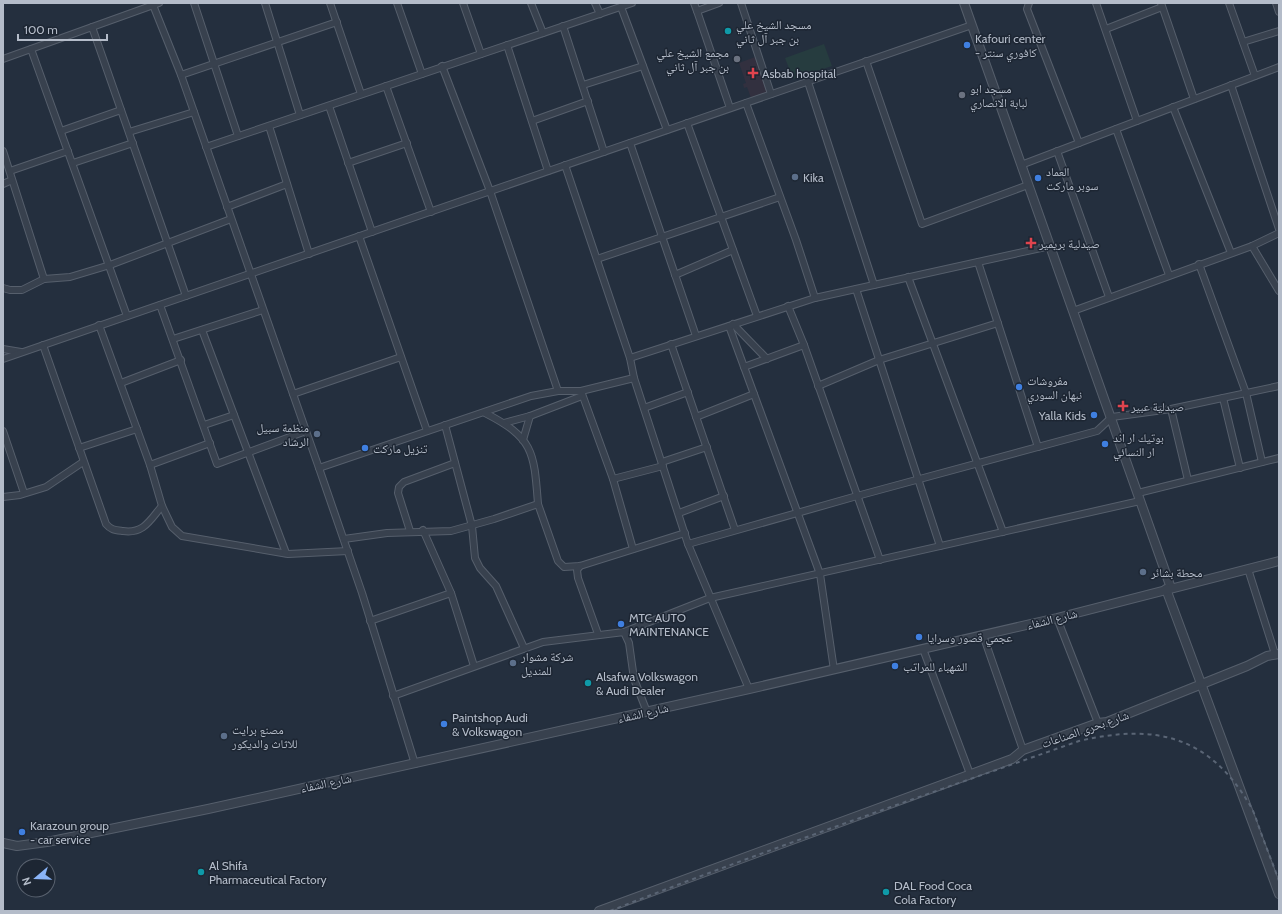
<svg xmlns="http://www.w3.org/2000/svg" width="1282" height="914" font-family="Cabin,'Noto Naskh Arabic',sans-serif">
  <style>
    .medical { fill: #32303f }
    .green { fill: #263c3f }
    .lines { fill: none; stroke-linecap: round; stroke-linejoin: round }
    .minor-casing { stroke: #565f6c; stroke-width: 8 }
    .tertiary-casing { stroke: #565f6c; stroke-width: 10 }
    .minor { stroke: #38414e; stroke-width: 6 }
    .tertiary { stroke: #38414e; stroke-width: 8 }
    .rail { stroke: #5a6575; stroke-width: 2; stroke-dasharray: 4 4; stroke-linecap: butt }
    .culture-dot { fill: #0f9aa8; stroke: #1d2633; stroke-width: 1.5 }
    .shop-dot { fill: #3f7fe0; stroke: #1d2633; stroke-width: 1.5 }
    .worship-dot { fill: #6b7280; stroke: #1d2633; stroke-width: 1.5 }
    .health-dot { fill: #e0444e; stroke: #1d2633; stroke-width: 1.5 }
    .service-dot { fill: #5c6f8a; stroke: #1d2633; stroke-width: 1.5 }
    .labels { text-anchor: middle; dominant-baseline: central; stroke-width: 3; stroke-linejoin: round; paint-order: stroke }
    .poi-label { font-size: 12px; fill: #b4bcc9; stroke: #1d2633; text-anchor: start }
    .street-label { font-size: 12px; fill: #b4bcc9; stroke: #1d2633 }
  </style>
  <rect width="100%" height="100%" fill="#242f3e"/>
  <polygon class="medical" points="758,56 771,94 752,101 747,87 744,88 743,84 746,83 739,63"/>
  <polygon class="green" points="824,44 832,66 793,79 785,58"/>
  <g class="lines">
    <g class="minor-casing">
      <g id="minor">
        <polyline points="194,3 238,136"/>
        <polyline points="265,3 300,115"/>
        <polyline points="330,3 361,94"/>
        <polyline points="397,3 422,74"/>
        <polyline points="463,3 481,54"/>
        <polyline points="531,3 543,33"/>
        <polyline points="595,3 600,14"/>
        <polyline points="694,3 697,11 719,3"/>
        <polyline points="741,3 771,94"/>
        <polyline points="1029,3 1027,9 1079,143"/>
        <polyline points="1096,3 1137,121"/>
        <polyline points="1161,3 1194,99"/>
        <polyline points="1229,3 1255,76"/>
        <polyline points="1276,3 1279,12"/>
        <polyline points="153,5 181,75 319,468 362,593 415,764"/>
        <polyline points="621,7 667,130"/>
        <polyline points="697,11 730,108"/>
        <polyline points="563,26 604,152"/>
        <polyline points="92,27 186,296"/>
        <polyline points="1106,29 1162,7"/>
        <polyline points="1243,42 1279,31"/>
        <polyline points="507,45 548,171"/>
        <polyline points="31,49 127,316"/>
        <polyline points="3,59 159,3"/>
        <polyline points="866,61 922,224 1028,185"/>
        <polyline points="442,66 490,191 558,391"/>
        <polyline points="181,75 337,22"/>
        <polyline points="808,82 874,285"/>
        <polyline points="583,85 643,66"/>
        <polyline points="1231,85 1279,229"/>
        <polyline points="386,86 431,212"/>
        <polyline points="746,103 796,240 815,298"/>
        <polyline points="329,106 372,232"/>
        <polyline points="1173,107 1231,253"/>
        <polyline points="532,121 588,101"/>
        <polyline points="687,123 757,316"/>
        <polyline points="269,126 309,254"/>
        <polyline points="1116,129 1169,275"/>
        <polyline points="61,131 121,110"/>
        <polyline points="129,132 194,112"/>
        <polyline points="630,143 696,336"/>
        <polyline points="206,147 632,3"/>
        <polyline points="3,151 44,279"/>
        <polyline points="1057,151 1109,297"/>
        <polyline points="73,163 133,143"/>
        <polyline points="348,163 407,143"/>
        <polyline points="565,165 630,358 634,378 688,544 749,689"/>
        <polyline points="1021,165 1279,67"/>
        <polyline points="10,171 68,151"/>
        <polyline points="3,184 12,180"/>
        <polyline points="227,207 287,184"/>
        <polyline points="359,236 427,431"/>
        <polyline points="1252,246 1279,291"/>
        <polyline points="597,259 780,197"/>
        <polyline points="978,262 1038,447"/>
        <polyline points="1199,264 1246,393 1262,462"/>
        <polyline points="675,275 733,250"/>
        <polyline points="908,277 1003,532"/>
        <polyline points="3,288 10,290 22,290 44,279 70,277 110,265 231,219"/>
        <polyline points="856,289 940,546"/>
        <polyline points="160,305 217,464 306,431"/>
        <polyline points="788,306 804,345 880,560"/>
        <polyline points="1073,311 1252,246 1279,233"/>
        <polyline points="733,324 767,359"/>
        <polyline points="99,325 150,465 162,506 172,527 182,536 288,554 348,551"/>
        <polyline points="729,326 820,574 834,670"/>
        <polyline points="202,330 286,553"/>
        <polyline points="173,339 263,310"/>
        <polyline points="671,344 735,530"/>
        <path d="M 43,345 L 106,524 C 111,530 115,530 123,531 C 144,534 150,520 162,506"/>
        <polyline points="3,349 21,352"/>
        <polyline points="630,358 815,298 1050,246"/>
        <polyline points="3,359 972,25"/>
        <polyline points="744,367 804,345"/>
        <polyline points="121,383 181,360"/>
        <polyline points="818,386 879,360 998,323"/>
        <polyline points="581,391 613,479"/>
        <polyline points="293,394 401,357"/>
        <polyline points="1223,398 1240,468"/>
        <polyline points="644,408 688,392"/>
        <polyline points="1171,409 1188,480"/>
        <polyline points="696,417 754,394"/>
        <polyline points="504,423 530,416 582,396"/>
        <polyline points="204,425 234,415"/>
        <polyline points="445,425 472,526 475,558 480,568 496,586 524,648"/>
        <polyline points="3,431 24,493"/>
        <polyline points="523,440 530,416"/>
        <polyline points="79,448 137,429"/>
        <polyline points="662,462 707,447"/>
        <polyline points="150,465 210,443"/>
        <polyline points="319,468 531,396 558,391 581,391 634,378"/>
        <polyline points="1138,493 1279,458"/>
        <polyline points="3,497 20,495 46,487 83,462"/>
        <polyline points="538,504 558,561 564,567 580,566 685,533"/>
        <polyline points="679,513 724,496"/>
        <polyline points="423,530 451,593 474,666"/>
        <polyline points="410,531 398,493 399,487 404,482 455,463"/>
        <path d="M 344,539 L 387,533 L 451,531 L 494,519 L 538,504 C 534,452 534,438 485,413"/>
        <polyline points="688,544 857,496 1097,431 1112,417 1171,409 1279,386"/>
        <polyline points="633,549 613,479 663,466"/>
        <polyline points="580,566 577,570 578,578 598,634"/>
        <polyline points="1248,569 1275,654"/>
        <polyline points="1057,618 1098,723"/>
        <polyline points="370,621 451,593"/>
        <polyline points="624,632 710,598 1140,501"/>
        <polyline points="983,635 1023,750"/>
        <polyline points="923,649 970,774"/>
        <polyline points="393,696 543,642 624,632 629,643 634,679 647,712"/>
      </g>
    </g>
    <g class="tertiary-casing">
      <g id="tertiary">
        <polyline points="964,3 1171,588"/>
        <polyline points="1166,589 1279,894"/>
        <polyline points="3,843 17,846 47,842 208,809 749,689 1057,618 1279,561"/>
        <polyline points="599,911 1012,759 1023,750 1098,723 1107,722 1247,666 1267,656 1279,654"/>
      </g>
    </g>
    <use href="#minor" class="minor"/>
    <use href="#tertiary" class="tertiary"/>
    <path class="rail" d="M 610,911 C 765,850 922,796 1079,741 C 1156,723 1210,736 1251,807 C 1255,814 1257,822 1260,830 C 1266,847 1273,864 1279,881"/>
  </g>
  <g class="culture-dot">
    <circle cx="728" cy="31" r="4"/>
    <circle cx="588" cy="683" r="4"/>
    <circle cx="201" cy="872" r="4"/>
    <circle cx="886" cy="892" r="4"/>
  </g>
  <g class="shop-dot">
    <circle cx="967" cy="45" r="4"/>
    <circle cx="1038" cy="178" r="4"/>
    <circle cx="1019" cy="387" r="4"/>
    <circle cx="1094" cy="415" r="4"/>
    <circle cx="1105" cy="444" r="4"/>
    <circle cx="365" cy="448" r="4"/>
    <circle cx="621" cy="624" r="4"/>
    <circle cx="919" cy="637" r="4"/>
    <circle cx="895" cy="666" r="4"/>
    <circle cx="444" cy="724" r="4"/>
    <circle cx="22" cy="832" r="4"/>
  </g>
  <g class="worship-dot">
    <circle cx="737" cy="59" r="4"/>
    <circle cx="962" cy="95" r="4"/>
  </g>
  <g class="health-dot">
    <path d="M751 67h4v4h4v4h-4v4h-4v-4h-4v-4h4z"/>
    <path d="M1029 237h4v4h4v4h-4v4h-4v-4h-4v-4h4z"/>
    <path d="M1121 400h4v4h4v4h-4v4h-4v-4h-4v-4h4z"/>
  </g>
  <g class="service-dot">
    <circle cx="795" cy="177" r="4"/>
    <circle cx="317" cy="434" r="4"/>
    <circle cx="1143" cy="572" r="4"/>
    <circle cx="513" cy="663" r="4"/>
    <circle cx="224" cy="736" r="4"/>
  </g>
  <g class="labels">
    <g class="poi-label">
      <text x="736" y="24">مسجد الشيخ علي<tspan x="736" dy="14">بن جبر آل ثاني</tspan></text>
      <text x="975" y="38">Kafouri center<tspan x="975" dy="14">- كافوري سنتر</tspan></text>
      <text x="729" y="52" text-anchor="end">مجمع الشيخ علي<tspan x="729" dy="14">بن جبر آل ثاني</tspan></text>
      <text x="762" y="73">Asbab hospital</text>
      <text x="970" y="88">مسجد ابو<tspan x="970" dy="14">لبابة الانصاري</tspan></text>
      <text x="1046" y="171">العماد<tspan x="1046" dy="14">سوبر ماركت</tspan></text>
      <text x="803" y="177">Kika</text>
      <text x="1039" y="243">صيدلية بريمير</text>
      <text x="1027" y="380">مفروشات<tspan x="1027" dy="14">نبهان السوري</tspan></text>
      <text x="1131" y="406">صيدلية عبير</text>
      <text x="1086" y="415" text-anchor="end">Yalla Kids</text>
      <text x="309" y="427" text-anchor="end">منظمة سبيل<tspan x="309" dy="14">الرشاد</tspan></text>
      <text x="1113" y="437">بوتيك ار اند<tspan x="1113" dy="14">ار النسائي</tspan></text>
      <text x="373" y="448">تنزيل ماركت</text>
      <text x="1151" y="572">محطة بشائر</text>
      <text x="629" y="617">MTC AUTO<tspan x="629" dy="14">MAINTENANCE</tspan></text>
      <text x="927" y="637">عجمي قصور وسرايا</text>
      <text x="521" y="656">شركة مشوار<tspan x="521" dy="14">للمنديل</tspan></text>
      <text x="903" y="666">الشهباء للمراتب</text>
      <text x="596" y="676">Alsafwa Volkswagon<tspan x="596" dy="14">&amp; Audi Dealer</tspan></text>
      <text x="452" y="717">Paintshop Audi<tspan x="452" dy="14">&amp; Volkswagon</tspan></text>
      <text x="232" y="729">مصنع برايت<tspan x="232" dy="14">للاثاث والديكور</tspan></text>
      <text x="30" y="825">Karazoun group<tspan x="30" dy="14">- car service</tspan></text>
      <text x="209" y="865">Al Shifa<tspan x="209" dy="14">Pharmaceutical Factory</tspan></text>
      <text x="894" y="885">DAL Food Coca<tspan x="894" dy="14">Cola Factory</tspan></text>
    </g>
    <g class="street-label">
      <text transform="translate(1052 619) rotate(-14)">شارع الشفاء</text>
      <text transform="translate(643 713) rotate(-13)">شارع الشفاء</text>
      <text transform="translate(1085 729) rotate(-19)">شارع بحرى الصناعات</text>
      <text transform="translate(326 783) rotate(-12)">شارع الشفاء</text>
    </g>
  </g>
  <rect width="1282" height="914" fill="none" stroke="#b4bcc9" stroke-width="8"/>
  <g transform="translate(36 878) rotate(251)"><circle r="19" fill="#1d2633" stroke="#59626f"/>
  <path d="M0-3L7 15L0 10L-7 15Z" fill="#8ab4f8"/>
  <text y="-6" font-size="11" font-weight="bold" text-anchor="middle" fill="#b4bcc9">N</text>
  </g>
  <path d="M18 34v6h89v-6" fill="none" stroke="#b4bcc9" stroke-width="2"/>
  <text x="24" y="34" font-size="12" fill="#b4bcc9" stroke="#1d2633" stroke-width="3" paint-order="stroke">100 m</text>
</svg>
